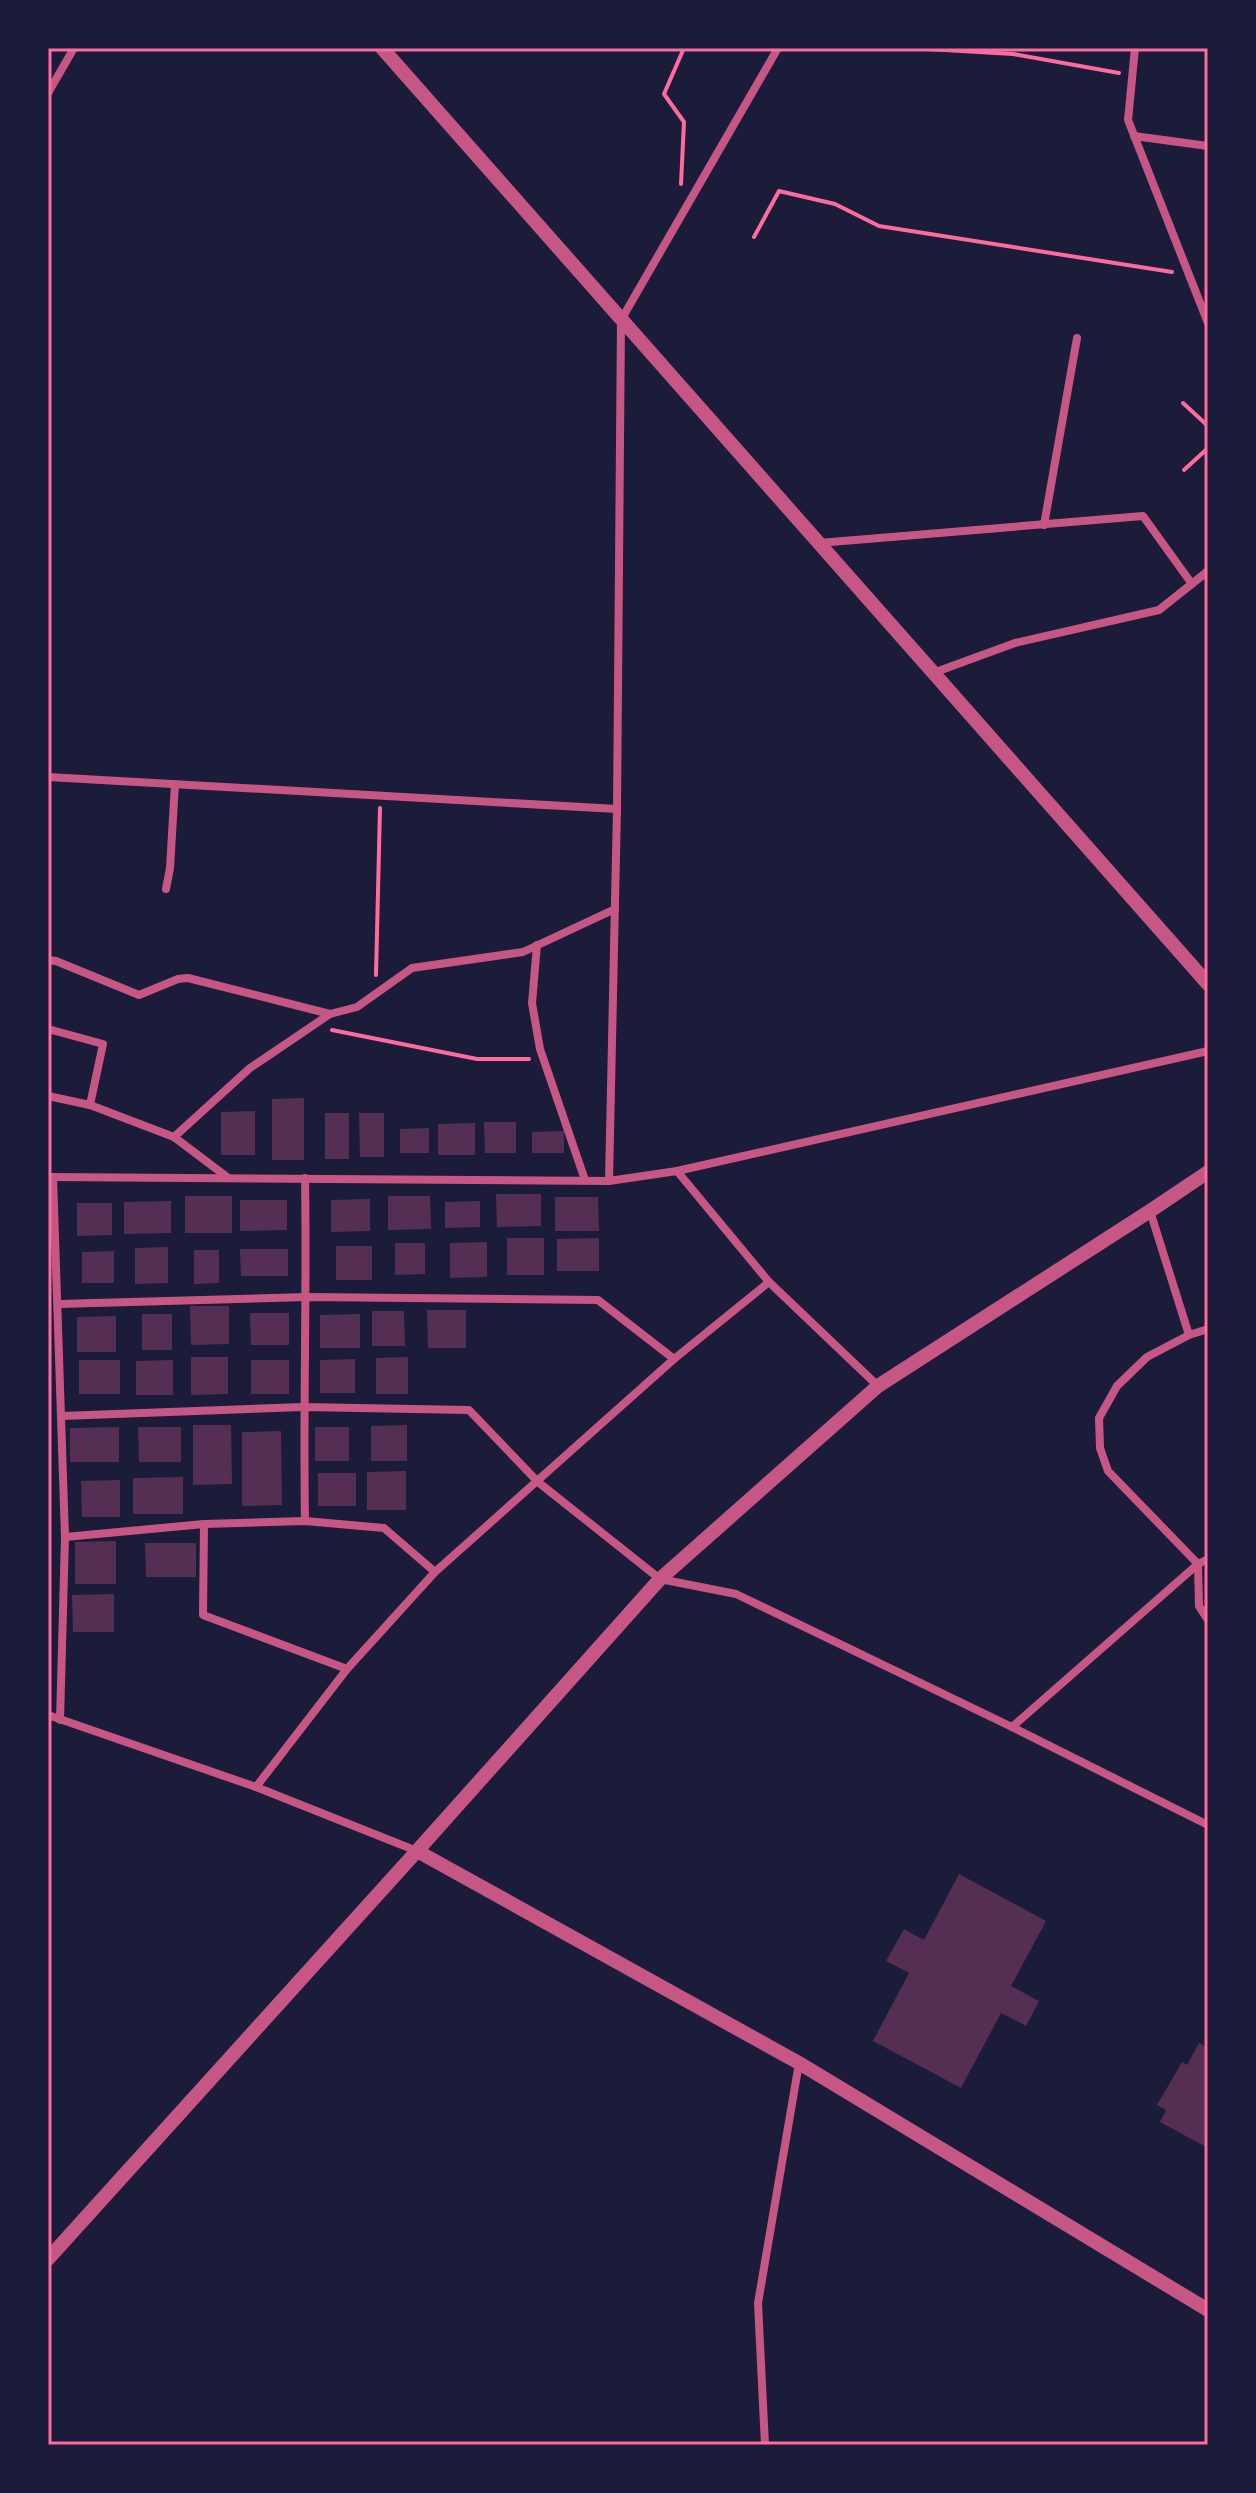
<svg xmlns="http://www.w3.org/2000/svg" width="1256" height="2493" font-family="Helvetica,sans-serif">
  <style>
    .building { fill: #542f53 }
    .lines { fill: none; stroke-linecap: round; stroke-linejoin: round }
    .path { stroke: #ff6b9d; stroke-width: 4 }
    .minor { stroke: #c65784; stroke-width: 8 }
    .tertiary { stroke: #c65784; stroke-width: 14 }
    .neatline { fill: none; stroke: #ff6b9d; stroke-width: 3 }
  </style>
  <rect width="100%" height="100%" fill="#1b1b3a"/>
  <g class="building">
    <polygon points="304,1098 304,1160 272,1160 272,1099"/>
    <polygon points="255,1111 255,1155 221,1155 221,1112"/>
    <rect x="325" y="1113" width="24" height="46"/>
    <polygon points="359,1113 384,1113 384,1157 360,1157"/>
    <polygon points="484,1122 516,1122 516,1153 485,1153"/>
    <polygon points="475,1123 475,1155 438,1155 438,1124"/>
    <polygon points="429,1128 429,1153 400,1153 400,1129"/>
    <polygon points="564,1131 564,1153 532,1153 532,1132"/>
    <polygon points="496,1194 541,1194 541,1226 497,1227"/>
    <rect x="185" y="1196" width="47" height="37"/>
    <polygon points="388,1196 430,1196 431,1229 388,1230"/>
    <polygon points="555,1197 598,1197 599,1231 555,1231"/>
    <polygon points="370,1199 370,1231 331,1232 331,1200"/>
    <polygon points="240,1200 287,1200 287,1230 240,1231"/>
    <polygon points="171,1201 171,1233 124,1234 124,1202"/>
    <polygon points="480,1201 480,1227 445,1228 445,1202"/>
    <polygon points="77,1203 112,1203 112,1235 77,1236"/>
    <rect x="507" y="1238" width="37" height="37"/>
    <polygon points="599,1238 599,1271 557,1271 557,1239"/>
    <polygon points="487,1242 487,1277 450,1278 450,1243"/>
    <polygon points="395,1243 425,1243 425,1274 395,1275"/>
    <rect x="336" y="1246" width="36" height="34"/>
    <polygon points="168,1247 168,1283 135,1284 135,1248"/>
    <polygon points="240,1249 288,1249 288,1276 241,1276"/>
    <polygon points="194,1250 219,1250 219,1283 194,1284"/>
    <polygon points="114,1251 114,1283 82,1283 82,1252"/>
    <polygon points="190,1306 229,1306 229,1344 191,1345"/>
    <polygon points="427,1310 466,1310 466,1348 428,1348"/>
    <polygon points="372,1311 404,1311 405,1346 372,1346"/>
    <polygon points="250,1313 289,1313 289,1345 251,1345"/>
    <rect x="142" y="1314" width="30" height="36"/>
    <polygon points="360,1314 360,1348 320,1348 320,1315"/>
    <polygon points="116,1316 116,1352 77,1352 77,1317"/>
    <polygon points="191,1357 228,1357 228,1394 191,1395"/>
    <polygon points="408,1357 408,1394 376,1394 376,1358"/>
    <polygon points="355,1359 355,1393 320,1393 320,1360"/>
    <rect x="79" y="1360" width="41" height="34"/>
    <polygon points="173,1360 173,1395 136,1395 136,1361"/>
    <rect x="251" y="1360" width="38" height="34"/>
    <polygon points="193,1425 231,1425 232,1484 193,1485"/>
    <polygon points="407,1425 407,1461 371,1461 371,1426"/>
    <polygon points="119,1427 119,1462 70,1462 70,1428"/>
    <polygon points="138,1427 181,1427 181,1462 139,1462"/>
    <rect x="315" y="1427" width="34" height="34"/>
    <polygon points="281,1431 282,1505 242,1506 242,1432"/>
    <polygon points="406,1471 406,1510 367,1510 367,1472"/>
    <rect x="318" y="1473" width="38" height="33"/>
    <polygon points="183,1477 183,1514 133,1514 133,1478"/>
    <polygon points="120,1480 120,1517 82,1517 81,1481"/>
    <polygon points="116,1541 116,1584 75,1584 75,1542"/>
    <polygon points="145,1543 196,1543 196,1577 146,1577"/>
    <polygon points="114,1594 114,1632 73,1632 72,1595"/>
    <polygon points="959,1874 1046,1921 1011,1986 1039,2001 1026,2026 1001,2013 961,2088 873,2041 909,1973 886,1961 904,1929 924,1940"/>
    <polygon points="1199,2043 1208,2048 1208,2148 1160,2122 1166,2110 1157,2105 1182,2062 1187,2065"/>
  </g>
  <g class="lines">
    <g class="path">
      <polyline points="910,48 1013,54 1119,73"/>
      <polyline points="681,184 684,122 664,94 684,48"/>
      <polyline points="754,237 779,191 835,204 879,226 1172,272"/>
      <polyline points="1183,403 1208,426"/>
      <polyline points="1184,470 1208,448"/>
      <polyline points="376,975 380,808"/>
      <polyline points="332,1030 477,1059 529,1059"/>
    </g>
    <g class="minor">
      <polyline points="1135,48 1128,120 1208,323"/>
      <polyline points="48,93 74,48"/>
      <polyline points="1134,136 1208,146"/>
      <polyline points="1044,525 1077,338"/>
      <polyline points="819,543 1143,516 1192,584"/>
      <polyline points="933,673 1015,643 1159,610 1208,571"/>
      <polyline points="48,777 617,809"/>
      <polyline points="166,889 170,868 175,784"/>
      <polyline points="537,945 532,1003 540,1049 585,1180"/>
      <polyline points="48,960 56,961 139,995 178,979 188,978 330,1014"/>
      <polyline points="48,1029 103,1044 90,1105"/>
      <polyline points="48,1096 90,1105 174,1137 227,1177"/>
      <polyline points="174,1137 250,1068 330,1014 357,1007 412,968 523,952 615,909"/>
      <polyline points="677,1171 1208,1051"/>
      <polyline points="48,1177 609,1181 677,1171 769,1282 878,1386"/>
      <polyline points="53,1177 65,1537 60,1720"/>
      <path d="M 305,1178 C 307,1292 303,1407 305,1521"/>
      <polyline points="609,1181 617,809 621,320 778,48"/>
      <polyline points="1150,1211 1189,1335 1147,1357 1117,1386 1099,1418 1100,1448 1108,1471 1198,1564 1199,1606 1208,1620"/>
      <polyline points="59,1304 307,1297 598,1300 674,1359"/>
      <polyline points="1189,1335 1208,1329"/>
      <polyline points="62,1416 303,1407 469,1410 538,1482 660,1579 736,1594 1012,1727 1208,1825"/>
      <polyline points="204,1524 203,1615 347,1669"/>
      <polyline points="65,1537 204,1524 305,1521 384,1528 435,1572"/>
      <polyline points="48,1715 256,1787 417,1851"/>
      <polyline points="1012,1727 1198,1564 1208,1559"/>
      <polyline points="256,1787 347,1669 435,1572 674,1359 769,1282"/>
      <polyline points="765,2445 758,2303 799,2063"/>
    </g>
    <g class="tertiary">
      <polyline points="382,48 1208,984"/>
      <polyline points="417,1851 799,2063 1208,2310"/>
      <polyline points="48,2259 417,1851 660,1579 878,1386 1150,1211 1208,1172"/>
    </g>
  </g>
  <rect width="1256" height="2493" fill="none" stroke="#1b1b3a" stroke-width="100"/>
  <rect x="50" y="50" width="1156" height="2393" class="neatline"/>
</svg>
